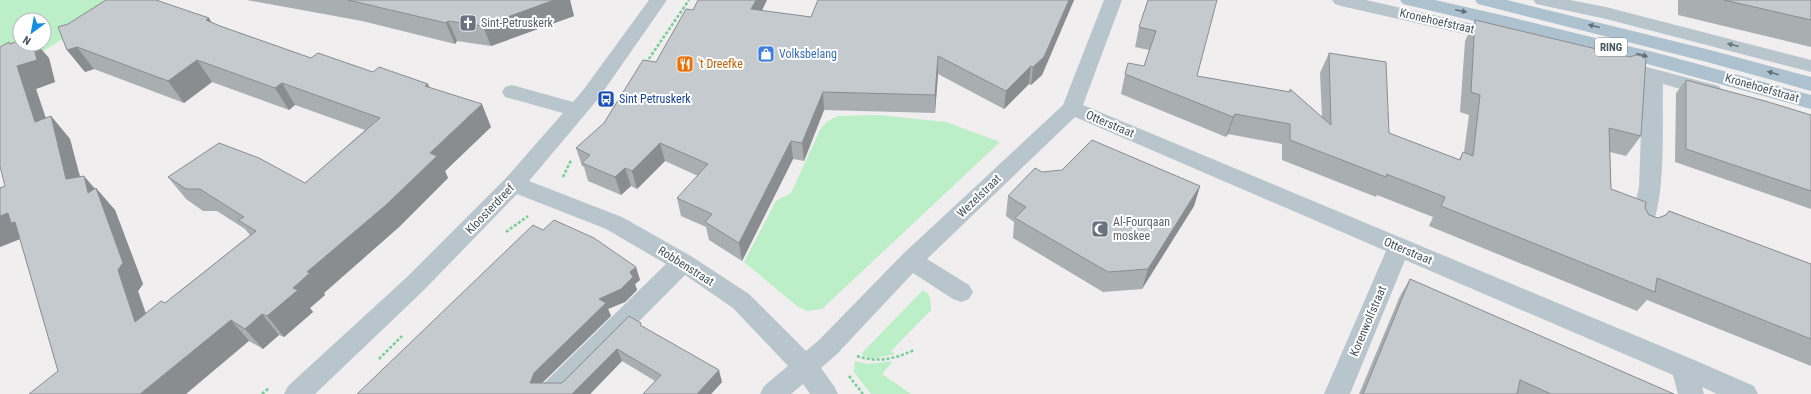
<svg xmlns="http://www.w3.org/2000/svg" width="1811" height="394" font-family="'Roboto Condensed',sans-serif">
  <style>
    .green { fill: #bcefc8; fill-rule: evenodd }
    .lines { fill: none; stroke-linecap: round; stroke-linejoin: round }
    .path { stroke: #73ce94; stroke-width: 2.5; stroke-dasharray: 3 2; stroke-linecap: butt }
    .minor { fill: #b9c5cc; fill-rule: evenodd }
    .major { fill: #adc2ce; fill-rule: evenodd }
    .wall { fill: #a9aeb1 }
    .shaded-wall { fill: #8a8d90 }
    .building { fill: #c5cace; stroke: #8a8d90 }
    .oneway { fill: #607078 }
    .oneway2 { fill: #68777e }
    .labels { text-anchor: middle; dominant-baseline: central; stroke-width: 4; stroke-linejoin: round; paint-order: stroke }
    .shield { fill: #fff; stroke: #7e888d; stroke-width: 1 }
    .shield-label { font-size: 11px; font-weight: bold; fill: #46555c }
    .street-label { font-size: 12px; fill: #46555c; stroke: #fff }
    .worship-label { font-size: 12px; fill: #5b616d; stroke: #fff; text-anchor: start }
    .shop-label { font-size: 12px; fill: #366cbe; stroke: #fff; text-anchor: start }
    .food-label { font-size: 12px; fill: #c56008; stroke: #fff; text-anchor: start }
    .transit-label { font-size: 12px; fill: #164399; stroke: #fff; text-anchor: start }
  </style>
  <rect width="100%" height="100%" fill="#f1eeef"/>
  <g class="green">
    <path d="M 0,0 L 124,0 L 20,66 L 0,57 ZM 20,20 L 44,20 L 44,44 L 20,44 Z"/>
    <polygon points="879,115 946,122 1000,142 822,309 807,311 797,306 744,262 776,201 791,193 820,130 826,122 838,116"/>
    <path d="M 923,290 C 931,294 931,301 931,310 L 891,351 L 895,354 L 871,359 L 861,354 Z"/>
    <polygon points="855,361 867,364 893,361 882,374 911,394 871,394 854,372"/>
  </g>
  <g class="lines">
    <g class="path">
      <polyline points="646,63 689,0"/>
      <polyline points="563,177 571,160"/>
      <polyline points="506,232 528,216"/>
      <path d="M 857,356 C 877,363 895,359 914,350"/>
      <polyline points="379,359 402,336"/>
      <polyline points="849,376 863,394"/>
      <polyline points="262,394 269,388"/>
    </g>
    <g class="minor">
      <polygon points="649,0 667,0 598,99 529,181 622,217 691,256 749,294 806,351 819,340 903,254 1063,105 1104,0 1122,0 1083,105 1692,359 1754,386 1758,394 1717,394 1702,387 1704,394 1678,394 1673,375 1405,260 1350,394 1324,394 1386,251 1075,117 927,259 969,285 973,292 969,299 961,302 953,299 913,273 837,354 821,368 834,386 838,394 810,394 803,384 791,394 760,394 764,386 788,366 733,308 685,275 567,394 537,394 541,386 666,264 606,229 517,194 423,291 315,394 284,394 288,386 407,277 506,178 563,113 505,97 502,92 505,87 512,85 573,102 584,89"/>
      <polygon points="1332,0 1366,0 1500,30 1507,32 1509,36 1507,40 1500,42 1341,6 1335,4"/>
      <polygon points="1533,0 1570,0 1606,7 1811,60 1811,72 1606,19 1536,4"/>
      <path d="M 1616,59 L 1719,86 L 1722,91 L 1719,96 L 1712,98 L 1663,84 C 1662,123 1667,200 1649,233 L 1641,236 L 1633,233 L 1630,227 L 1639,187 L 1643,79 L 1609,70 L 1606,65 L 1609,60 Z"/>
    </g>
    <g class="major">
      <polygon points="1400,0 1435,0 1510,17 1661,54 1811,95 1811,109 1611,54 1403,4"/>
      <polygon points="1475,0 1507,0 1710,50 1811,77 1811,91 1707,62 1478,4"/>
    </g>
  </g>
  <g class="wall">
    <polygon points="247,0 570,0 574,16 491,46 457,41 455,44 362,21"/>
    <polygon points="818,0 1074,0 1042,75 1031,85 1029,84 1004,109 938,74 935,113 824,110 804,161 793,159 742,261 709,240 706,227 681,216 677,198 698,176 665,161 637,189 631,186 621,195 588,181 584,167 582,166 576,148 604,123 656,62 693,10 762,11 811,17"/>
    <polygon points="1148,0 1197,76 1289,92 1290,89 1322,117 1320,73 1329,53 1389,133 1459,160 1463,152 1464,152 1469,115 1460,112 1465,41 1475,20 1641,136 1626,156 1610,152 1611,189 1645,208 1649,215 1658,218 1665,215 1669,211 1811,264 1811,366 1647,300 1637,311 1429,226 1433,217 1377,195 1376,197 1282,160 1282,144 1228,134 1226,137 1121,94 1125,74 1144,66 1149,50 1135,47 1139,27"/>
    <polygon points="1678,0 1811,0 1811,47 1678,15"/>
    <polygon points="209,18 212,23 220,26 311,58 373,72 430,88 491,127 445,171 448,178 399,227 324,293 325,295 310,308 313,312 284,337 279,335 263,349 249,341 58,371 20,239 0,247 0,188 5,186 9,42 10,43 49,58 55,82 36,89 46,118 51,116 70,139 80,176 95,189 115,210 143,284 138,291 146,313 165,303 250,235 245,229 217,211 203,211 186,199 168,177 305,183 365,130 295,105 289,110 212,82 184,103 94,69 85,72 67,50 58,27"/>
    <polygon points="1686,80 1811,115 1811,209 1675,162 1676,93"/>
    <polygon points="1042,172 1200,186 1194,206 1142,289 1103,292 1013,238 1014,222 1006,216 1008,196"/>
    <polygon points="543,230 636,267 640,280 635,284 637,290 625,302 608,309 611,316 542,383 562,383 642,326 722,382 711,394 643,394 655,381 622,361 590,394 357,394"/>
    <polygon points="1410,279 1674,394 1359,394 1400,296"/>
  </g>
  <g class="shaded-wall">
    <polygon points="554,0 570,0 574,16 491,46 483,26"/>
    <polygon points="756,0 767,0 754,27 751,9"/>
    <polygon points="1069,0 1074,0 1042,75 1031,85 1033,67"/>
    <polygon points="209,18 223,41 206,20"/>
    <polygon points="448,21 457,41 455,44 446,23"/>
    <polygon points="9,42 27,63 33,44 37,44 49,58 55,82 36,89 54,144 35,122"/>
    <polygon points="77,47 94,69 85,72 67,50"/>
    <polygon points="938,56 938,74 935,113 935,95"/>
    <polygon points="197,60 212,82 184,103 168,81"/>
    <polygon points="1031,66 1029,84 1004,109 1006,91"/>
    <polygon points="282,83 295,105 289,110 275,88"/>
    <polygon points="428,84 438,106 425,86"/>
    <polygon points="823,92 824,110 804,161 802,143"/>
    <polygon points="482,104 491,127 445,171 448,178 399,227 324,293 325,295 310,308 313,312 284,337 267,316 307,272 430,153"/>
    <polygon points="1235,114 1228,134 1226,137 1233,117"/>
    <polygon points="51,116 70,139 86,201 66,179"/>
    <polygon points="791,141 793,159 742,261 739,243"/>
    <polygon points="660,143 665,161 637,189 632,171"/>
    <polygon points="625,168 631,186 621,195 615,177"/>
    <polygon points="84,176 97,191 96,188 115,210 143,284 138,291 155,342 135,322 118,270 88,193"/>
    <polygon points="1200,186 1194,206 1142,289 1148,269"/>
    <polygon points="8,213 30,235 0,247 0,216"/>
    <polygon points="636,267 640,280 635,284 637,290 625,302 608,309 611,316 540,385 530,383 534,373 599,299"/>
    <polygon points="262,314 279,335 263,349 245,329"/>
    <polygon points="231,320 249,341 186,394 140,394"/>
    <polygon points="617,349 622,361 590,394 572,394"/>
    <polygon points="719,370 722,382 711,394 697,394"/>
  </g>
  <g class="building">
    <polygon points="106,0 156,0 209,18 206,20 220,26 311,58 318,53 373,72 379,67 428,84 425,86 482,104 430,153 437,156 386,205 307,272 310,273 293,288 298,290 267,316 262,314 245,329 231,320 140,394 29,394 58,371 15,222 11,223 8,213 0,216 0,188 5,186 0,166 0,47 9,42 10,44 20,40 20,44 33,44 37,60 17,66 35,122 51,116 66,179 84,176 88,193 96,188 123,263 118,270 135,322 161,301 165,303 256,231 238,220 244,217 200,189 186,189 168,177 219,143 259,158 305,183 380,118 282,83 275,88 197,60 168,81 77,47 67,50 58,27 68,24"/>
    <polygon points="348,0 554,0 483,26 448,21 446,23"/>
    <polygon points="698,0 756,0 751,9 811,17 818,0 1069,0 1044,57 1033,67 1031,66 1006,91 938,56 935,95 823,92 802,143 791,141 739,243 705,222 712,214 677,198 708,164 660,143 632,171 625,168 615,177 582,163 590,155 576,148 604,123 643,60 656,62 686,9 693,10"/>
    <polygon points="1148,0 1217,0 1197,76 1290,92 1290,89 1331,125 1329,53 1386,62 1389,133 1460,160 1463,152 1473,156 1480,95 1471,92 1475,20 1630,57 1636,55 1646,57 1641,136 1609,128 1611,189 1646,202 1645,208 1649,215 1658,218 1666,215 1669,211 1811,264 1811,339 1657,278 1655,292 1441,206 1445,197 1386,174 1387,175 1386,177 1290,140 1290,124 1235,114 1233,117 1125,74 1128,63 1144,66 1156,31 1139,27"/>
    <polygon points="1724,0 1811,0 1811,20"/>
    <polygon points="1686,80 1765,101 1811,115 1811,191 1686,149"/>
    <polygon points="1092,140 1200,186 1148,269 1108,272 1015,218 1026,207 1008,196 1035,168 1042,172 1062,170"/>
    <polygon points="554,220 594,238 636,267 630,272 633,277 621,289 599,299 606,303 534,373 530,383 562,383 629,316 641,323 640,325 719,370 697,394 643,394 661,375 617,349 572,394 357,394 533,225 543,230"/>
    <polygon points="1410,279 1674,394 1551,394 1520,380 1517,394 1363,394"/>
  </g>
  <defs><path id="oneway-solid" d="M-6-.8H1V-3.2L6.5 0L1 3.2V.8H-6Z"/></defs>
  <g class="oneway">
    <use href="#oneway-solid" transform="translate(1461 11) rotate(12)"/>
    <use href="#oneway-solid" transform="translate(1594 26) rotate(-166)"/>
    <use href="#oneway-solid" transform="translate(1642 55) rotate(15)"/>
    <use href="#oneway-solid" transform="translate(1773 73) rotate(-164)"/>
  </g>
  <use class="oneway2" href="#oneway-solid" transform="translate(1733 45) rotate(-165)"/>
  <defs>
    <g id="church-square" transform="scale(0.9)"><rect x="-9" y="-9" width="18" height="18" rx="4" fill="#6b7280" stroke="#fff"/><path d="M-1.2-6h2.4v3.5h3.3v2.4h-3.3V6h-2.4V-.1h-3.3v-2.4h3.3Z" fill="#fff"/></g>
    <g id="shop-square" transform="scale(0.9)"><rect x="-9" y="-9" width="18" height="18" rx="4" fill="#3f7fe0" stroke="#fff"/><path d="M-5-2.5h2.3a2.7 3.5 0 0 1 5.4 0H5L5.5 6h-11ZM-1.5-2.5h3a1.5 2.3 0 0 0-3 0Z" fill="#fff"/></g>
    <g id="restaurant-square" transform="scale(0.9)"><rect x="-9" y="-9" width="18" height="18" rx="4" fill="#e8710a" stroke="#fff"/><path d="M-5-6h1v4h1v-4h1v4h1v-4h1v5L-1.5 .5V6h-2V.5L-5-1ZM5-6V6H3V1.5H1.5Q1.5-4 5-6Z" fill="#fff"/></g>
    <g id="bus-square" transform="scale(0.9)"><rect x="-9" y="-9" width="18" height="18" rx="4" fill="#1a4fb4" stroke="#fff"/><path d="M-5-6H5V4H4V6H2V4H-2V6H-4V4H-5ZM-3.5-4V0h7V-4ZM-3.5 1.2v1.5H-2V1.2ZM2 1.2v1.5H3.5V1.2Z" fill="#fff"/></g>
    <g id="mosque-square" transform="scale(0.9)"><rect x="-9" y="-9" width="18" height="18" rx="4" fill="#6b7280" stroke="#fff"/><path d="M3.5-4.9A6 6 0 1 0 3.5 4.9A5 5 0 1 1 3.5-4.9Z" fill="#fff"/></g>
  </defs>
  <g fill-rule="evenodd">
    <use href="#church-square" x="468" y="23"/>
    <use href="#shop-square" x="766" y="54"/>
    <use href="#restaurant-square" x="685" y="64"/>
    <use href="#bus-square" x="606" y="99"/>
    <use href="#mosque-square" x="1100" y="229"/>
  </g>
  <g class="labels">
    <rect class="shield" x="1595" y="38" width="32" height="18" rx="3"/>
    <g class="shield-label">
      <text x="1611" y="47">RING</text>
    </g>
    <g class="street-label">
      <text transform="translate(1437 21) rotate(13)">Kronehoefstraat</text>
      <text transform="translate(1762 88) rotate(16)">Kronehoefstraat</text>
      <text transform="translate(1110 124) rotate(23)">Otterstraat</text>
      <text transform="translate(979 196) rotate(-44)">Wezelstraat</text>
      <text transform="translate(490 209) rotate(-46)">Kloosterdreef</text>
      <text transform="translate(1408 251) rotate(23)">Otterstraat</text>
      <text transform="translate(686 266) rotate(32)">Robbenstraat</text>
      <text transform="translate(1368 321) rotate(-67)">Korenwolfstraat</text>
    </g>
    <g class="worship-label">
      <text x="481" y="23">Sint-Petruskerk</text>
      <text x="1113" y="222">Al-Fourqaan<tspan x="1113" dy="14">moskee</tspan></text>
    </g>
    <g class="shop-label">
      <text x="779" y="54">Volksbelang</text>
    </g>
    <g class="food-label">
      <text x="698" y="64">'t Dreefke</text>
    </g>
    <g class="transit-label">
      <text x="619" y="99">Sint Petruskerk</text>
    </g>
  </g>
  <g transform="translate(32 32) rotate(212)"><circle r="19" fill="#ffffff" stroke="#b5bbbe"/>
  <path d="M0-3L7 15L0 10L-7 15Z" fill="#168de3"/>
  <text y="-6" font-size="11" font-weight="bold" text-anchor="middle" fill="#46555c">N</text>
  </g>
</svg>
